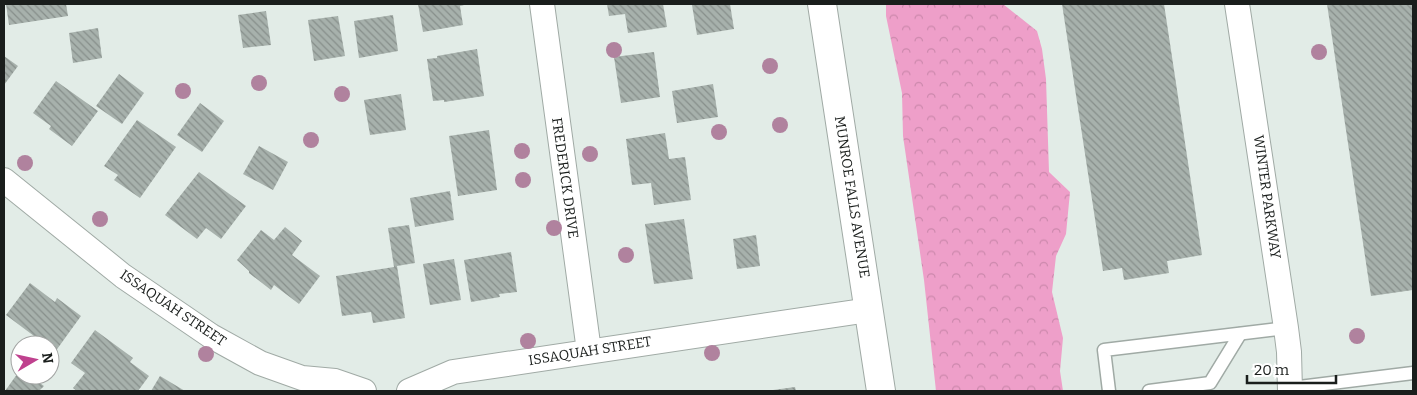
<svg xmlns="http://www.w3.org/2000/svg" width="1417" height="395" font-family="Bitter,serif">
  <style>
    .forest { fill: url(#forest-crowns) }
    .building { fill: url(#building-back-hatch) }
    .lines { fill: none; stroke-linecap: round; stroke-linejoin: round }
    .lane-casing { stroke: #a0aaa5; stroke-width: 15 }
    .street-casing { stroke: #a0aaa5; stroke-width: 26 }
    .secondary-casing { stroke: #a0aaa5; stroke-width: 30 }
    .lane { stroke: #fff; stroke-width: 12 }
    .street { stroke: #fff; stroke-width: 24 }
    .secondary { stroke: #fff; stroke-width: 28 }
    .tree { fill: #b0829e }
    .labels { text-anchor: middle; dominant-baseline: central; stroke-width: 4; stroke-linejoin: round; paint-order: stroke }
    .street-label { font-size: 14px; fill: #1a1e1c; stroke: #fff }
  </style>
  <defs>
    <pattern id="forest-crowns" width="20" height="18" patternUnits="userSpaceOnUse" patternTransform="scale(1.25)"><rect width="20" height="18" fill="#ee9fc9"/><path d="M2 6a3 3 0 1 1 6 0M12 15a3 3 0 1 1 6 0" fill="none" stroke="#cc88ac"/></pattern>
    <pattern id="building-back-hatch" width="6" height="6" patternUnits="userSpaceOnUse" patternTransform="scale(1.25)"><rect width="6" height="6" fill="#a7b1ac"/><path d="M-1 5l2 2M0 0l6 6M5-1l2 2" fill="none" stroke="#878f8b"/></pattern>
  </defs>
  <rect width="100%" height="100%" fill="#e2ece7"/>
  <polygon class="forest" points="886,4 1003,4 1037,31 1042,49 1046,79 1049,172 1070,192 1066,234 1056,256 1052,292 1063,338 1060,371 1063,391 936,391 924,280 903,136 902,93 886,16"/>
  <g class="building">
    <polygon points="6,4 66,4 68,16 9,25"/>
    <polygon points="418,4 468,4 460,6 463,25 423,32"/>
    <polygon points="607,4 663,4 667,27 628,33 625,14 609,16"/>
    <polygon points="699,4 730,4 734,29 697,35 692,5"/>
    <polygon points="1062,4 1164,4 1202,255 1167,261 1169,273 1124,280 1122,268 1103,271"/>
    <polygon points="1327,4 1413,4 1413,290 1371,296"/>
    <polygon points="266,11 271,45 243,48 238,15"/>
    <polygon points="393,15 398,51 359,58 354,21"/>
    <polygon points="338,16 345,56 314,61 308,20"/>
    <polygon points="98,28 102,58 73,63 69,33"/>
    <polygon points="477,49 484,96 444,102 444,100 433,101 427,59 437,58 437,56"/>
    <polygon points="654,52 660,97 621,103 614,57"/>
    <polygon points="4,56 18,66 4,85"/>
    <polygon points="119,74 144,93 122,124 96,106"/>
    <polygon points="56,81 98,111 72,146 49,129 51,126 33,113"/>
    <polygon points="713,84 718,117 677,123 672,91"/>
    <polygon points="401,94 406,130 370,135 364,100"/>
    <polygon points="200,103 224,121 202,152 177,135"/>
    <polygon points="137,120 176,147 140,198 114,180 118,175 104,166"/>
    <polygon points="489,130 497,190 458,196 449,136"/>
    <polygon points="665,133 669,159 685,157 691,200 654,205 651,183 632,185 626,139"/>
    <polygon points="259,146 288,162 273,190 243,174"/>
    <polygon points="199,172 246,206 221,239 206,228 197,239 165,215"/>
    <polygon points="450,191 454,220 415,227 410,198"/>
    <polygon points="684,219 693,279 654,284 645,224"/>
    <polygon points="409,225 415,263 397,266 405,318 373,323 371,312 342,316 336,276 394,267 388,228"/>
    <polygon points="285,227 302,241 292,255 320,276 299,304 274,285 271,290 249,273 249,271 237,260 261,230 274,240"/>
    <polygon points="756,235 760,266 737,269 733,239"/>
    <polygon points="511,252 517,292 499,294 500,297 471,302 464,260"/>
    <polygon points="454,259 461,300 430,305 423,264"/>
    <polygon points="30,283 55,302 57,298 81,316 55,352 50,348 50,345 46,345 6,315"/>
    <polygon points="95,330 133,358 130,362 149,376 138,391 77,391 73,388 85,373 71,363"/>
    <polygon points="20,370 20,375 29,375 44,386 39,391 5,391"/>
    <polygon points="160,376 185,391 151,391"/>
    <polygon points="795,387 796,391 773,391 773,390"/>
  </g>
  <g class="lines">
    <g class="lane-casing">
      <g id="lane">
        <polyline points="1291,388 1413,373"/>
        <polyline points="1109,391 1104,350 1286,328"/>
        <polyline points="1149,391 1210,383 1240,334"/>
      </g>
    </g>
    <g class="street-casing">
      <g id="street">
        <polyline points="542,4 589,351"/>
        <polyline points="1237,4 1286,328 1289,352 1290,391"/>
        <polyline points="4,180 123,276 211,336 260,363 302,378 335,381 364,391"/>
        <polyline points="409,391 453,372 869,310"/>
      </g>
    </g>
    <g class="secondary-casing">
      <polyline id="secondary" points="822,4 881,391"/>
    </g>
    <use href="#lane" class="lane"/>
    <use href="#street" class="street"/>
    <use href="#secondary" class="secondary"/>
  </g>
  <g class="tree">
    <circle cx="614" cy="50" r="8"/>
    <circle cx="1319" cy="52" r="8"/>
    <circle cx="770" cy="66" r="8"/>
    <circle cx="259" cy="83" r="8"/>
    <circle cx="183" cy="91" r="8"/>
    <circle cx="342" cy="94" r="8"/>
    <circle cx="780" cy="125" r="8"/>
    <circle cx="719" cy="132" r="8"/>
    <circle cx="311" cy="140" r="8"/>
    <circle cx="522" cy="151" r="8"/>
    <circle cx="590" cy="154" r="8"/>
    <circle cx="25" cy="163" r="8"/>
    <circle cx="523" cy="180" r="8"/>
    <circle cx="100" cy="219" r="8"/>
    <circle cx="554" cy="228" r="8"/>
    <circle cx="626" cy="255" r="8"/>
    <circle cx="1357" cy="336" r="8"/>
    <circle cx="528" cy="341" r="8"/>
    <circle cx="712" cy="353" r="8"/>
    <circle cx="206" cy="354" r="8"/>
  </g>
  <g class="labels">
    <g class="street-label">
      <text transform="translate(565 178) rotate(82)">FREDERICK DRIVE</text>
      <text transform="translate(852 197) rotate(81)">MUNROE FALLS AVENUE</text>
      <text transform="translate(1267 197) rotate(82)">WINTER PARKWAY</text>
      <text transform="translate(173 308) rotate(34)">ISSAQUAH STREET</text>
      <text transform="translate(590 351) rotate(-9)">ISSAQUAH STREET</text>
    </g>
  </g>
  <rect width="1417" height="395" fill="none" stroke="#1a1e1c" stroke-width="10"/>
  <g transform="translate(35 360) rotate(81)"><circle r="24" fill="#ffffff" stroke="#a3a5a4"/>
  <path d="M0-4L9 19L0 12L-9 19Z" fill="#bf418e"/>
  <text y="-8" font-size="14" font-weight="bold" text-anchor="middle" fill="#1a1e1c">N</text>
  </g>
  <path d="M1247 375v8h89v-8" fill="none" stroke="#1a1e1c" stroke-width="2.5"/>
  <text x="1254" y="375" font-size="15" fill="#1a1e1c" stroke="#ffffff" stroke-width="4" paint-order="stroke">20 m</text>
</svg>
